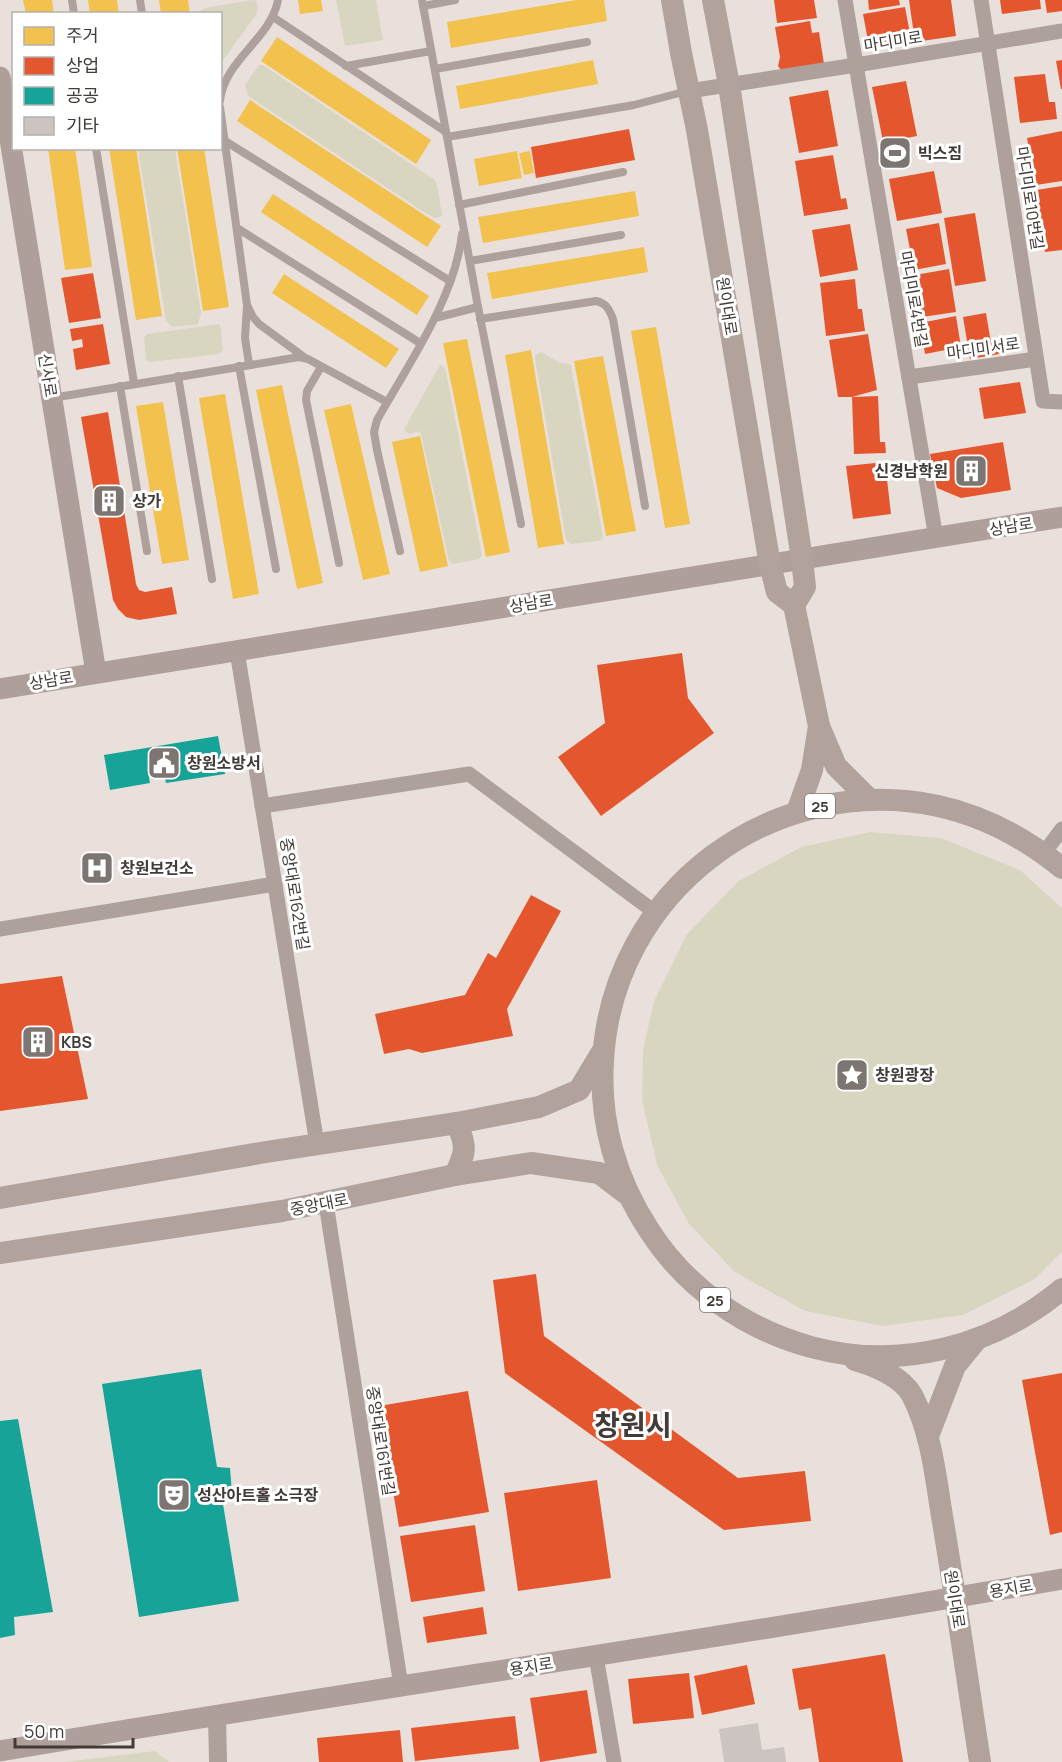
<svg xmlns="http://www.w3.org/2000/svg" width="1062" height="1762" font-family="Manrope,'Noto Sans KR',sans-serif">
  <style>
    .green { fill: #d8d6c1 }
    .homes { fill: #f2c14e }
    .shops { fill: #e4572e }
    .public { fill: #17a398 }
    .building { fill: #cbc4c0 }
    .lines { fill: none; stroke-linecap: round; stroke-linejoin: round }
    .service { stroke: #aea19c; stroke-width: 8 }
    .minor { stroke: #aea19c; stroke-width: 15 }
    .tertiary { stroke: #aea19c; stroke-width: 18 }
    .secondary { stroke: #ae9f9b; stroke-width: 21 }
    .primary { stroke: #b1a29c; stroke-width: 22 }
    .labels { text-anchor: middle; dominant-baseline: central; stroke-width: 6; stroke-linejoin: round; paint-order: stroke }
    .shield { fill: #fff; stroke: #7b7674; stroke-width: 1.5 }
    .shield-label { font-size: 15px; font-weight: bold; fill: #423b38 }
    .street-label { font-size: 16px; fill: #423b38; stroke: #fff }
    .poi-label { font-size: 16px; font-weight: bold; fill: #423b38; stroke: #fff; text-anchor: start }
    .town-label { font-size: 28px; font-weight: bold; fill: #423b38; stroke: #fff }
  </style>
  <rect width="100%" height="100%" fill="#e9e0dc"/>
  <g class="green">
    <path d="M 252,0 L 255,0 C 259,5 258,9 256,15 L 221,63 L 220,14 L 198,13 L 205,8 Z"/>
    <polygon points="336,0 376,0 383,40 345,46"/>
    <polygon points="259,65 263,65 435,180 437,184 442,215 440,217 435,218 427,214 248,96 245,85"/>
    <polygon points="138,149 175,149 201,313 198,324 194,325 172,327 166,321"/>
    <polygon points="219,324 221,328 223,350 219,354 150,362 146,360 144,337 147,334"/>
    <polygon points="542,352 560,363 569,364 571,366 603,536 602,539 598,541 571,544 566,540 535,359 535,355"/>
    <polygon points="441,365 444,367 446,372 482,555 479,559 453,564 449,561 421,434 419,431 410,434 406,432 404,429 439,367"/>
    <polygon points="870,832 941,838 1020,870 1062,908 1062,1252 1035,1279 963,1315 883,1326 805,1311 735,1272 689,1224 657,1165 642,1100 643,1050 654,1001 687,934 739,881 801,847"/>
    <polygon points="155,1751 169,1762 64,1762"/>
  </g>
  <g class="homes">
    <polygon points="23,0 52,0 54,14 26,14"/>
    <polygon points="88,0 117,0 119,14 90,14"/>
    <polygon points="159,0 188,0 190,14 161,14"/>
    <polygon points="298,0 321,0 323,11 300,14"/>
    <polygon points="576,0 604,0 607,21 451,48 447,22"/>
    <polygon points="277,37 431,140 416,164 261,61"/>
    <polygon points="593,60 598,84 460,109 456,86"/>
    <polygon points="250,100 441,226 427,247 237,121"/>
    <polygon points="48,148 75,148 92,267 65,270"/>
    <polygon points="109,148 136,148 162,316 136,320"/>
    <polygon points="177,148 204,148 229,307 203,311"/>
    <polygon points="517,151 522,178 479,186 474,159"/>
    <polygon points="530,151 534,173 524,175 519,153"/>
    <polygon points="635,191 639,216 483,243 478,217"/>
    <polygon points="273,194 429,296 417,315 261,212"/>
    <polygon points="644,247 648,272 492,299 487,273"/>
    <polygon points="284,274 399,349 386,368 272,293"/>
    <polygon points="656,327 690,524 665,528 631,331"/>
    <polygon points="467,339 510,552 486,557 443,343"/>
    <polygon points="531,350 564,544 538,548 505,355"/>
    <polygon points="603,356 636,531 606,536 574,361"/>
    <polygon points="282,385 323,583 297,589 256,390"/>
    <polygon points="225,394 259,594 233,599 199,398"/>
    <polygon points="163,402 189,560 162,564 136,406"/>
    <polygon points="351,404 390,574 363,580 324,410"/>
    <polygon points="420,436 448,566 420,572 392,442"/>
  </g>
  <g class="shops">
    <polygon points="774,0 814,0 817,18 777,23"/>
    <polygon points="868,0 899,0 900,5 869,10"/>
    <polygon points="909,0 951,0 956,36 915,42"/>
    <polygon points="1000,0 1040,0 1041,9 1002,14"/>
    <polygon points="1045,0 1062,0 1062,11 1047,13"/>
    <polygon points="905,7 911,39 869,46 863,14"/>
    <polygon points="810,21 812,33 819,32 824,64 781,70 778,66 780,57 775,27"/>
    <polygon points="1062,60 1062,89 1061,89 1056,61"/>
    <polygon points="1045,74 1049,102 1055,102 1057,119 1020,123 1014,77"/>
    <polygon points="906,81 917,136 891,141 892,145 884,146 872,87"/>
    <polygon points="828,90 838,146 799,153 789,97"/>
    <polygon points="629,129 635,160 536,178 531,147"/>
    <polygon points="1062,131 1062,181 1036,185 1027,138"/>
    <polygon points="833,155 841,199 846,198 848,209 804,216 795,161"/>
    <polygon points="934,171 942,213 897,221 889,179"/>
    <polygon points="1062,186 1062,250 1045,252 1036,190"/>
    <polygon points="975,213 986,281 955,286 944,218"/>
    <polygon points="939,223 946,264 914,270 906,229"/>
    <polygon points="850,224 858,270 820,277 812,230"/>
    <polygon points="949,269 956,312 922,317 915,275"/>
    <polygon points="93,273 101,318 69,323 61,278"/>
    <polygon points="855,279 858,309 862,309 865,331 826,336 820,283"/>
    <polygon points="986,313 991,343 997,342 999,354 970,359 963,317"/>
    <polygon points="956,316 961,347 925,354 920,323"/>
    <polygon points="103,324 110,364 76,370 73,349 83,347 82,339 72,341 70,329"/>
    <polygon points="868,334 877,390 852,397 838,397 829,340"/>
    <polygon points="1020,382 1026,413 984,419 979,388"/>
    <polygon points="878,396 880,442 885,442 886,453 854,454 852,397"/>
    <polygon points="108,412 136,584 139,590 145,592 172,587 177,614 139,620 126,617 118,609 113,600 81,417"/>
    <polygon points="1003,442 1011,490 961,498 937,488 930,454"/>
    <polygon points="885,462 891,514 853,519 846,466"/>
    <polygon points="682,653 688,698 714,733 601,816 558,757 605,723 597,665"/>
    <polygon points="531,895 561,911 507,1009 513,1036 422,1053 409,1049 384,1054 375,1014 465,995 488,953 496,958"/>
    <polygon points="62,976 88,1099 0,1111 0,984"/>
    <polygon points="536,1274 544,1336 738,1478 805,1471 811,1521 724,1530 505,1373 493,1280"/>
    <polygon points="1062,1373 1062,1532 1050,1535 1022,1380"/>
    <polygon points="468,1391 489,1512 399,1527 379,1406"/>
    <polygon points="597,1480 611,1578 518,1591 504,1493"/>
    <polygon points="475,1525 485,1591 411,1602 400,1536"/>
    <polygon points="483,1607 487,1634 427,1643 423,1617"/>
    <polygon points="885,1654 903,1762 819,1762 811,1708 799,1710 792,1669"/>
    <polygon points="747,1665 755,1704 702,1715 694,1676"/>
    <polygon points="689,1673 694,1718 633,1724 628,1679"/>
    <polygon points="587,1690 597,1753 540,1762 530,1698"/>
    <polygon points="515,1716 519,1749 415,1761 411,1728"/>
    <polygon points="400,1730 403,1762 319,1762 317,1738"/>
  </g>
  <g class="public">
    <polygon points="218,736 225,774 166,783 165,778 159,778 157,771 148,772 150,783 110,790 104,755"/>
    <polygon points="201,1369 217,1467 230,1468 232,1492 222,1498 239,1601 139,1617 102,1384"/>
    <polygon points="18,1419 53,1612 14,1617 15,1635 0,1638 0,1421"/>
  </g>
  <polygon class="building" points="758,1723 762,1750 784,1747 786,1762 724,1762 719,1729"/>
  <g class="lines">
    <g class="service">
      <polyline points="72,0 74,14"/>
      <polyline points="140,0 142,14"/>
      <polyline points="422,0 478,307 521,524"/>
      <polyline points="423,6 455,0"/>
      <polyline points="273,17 446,132"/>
      <polyline points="346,66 431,51"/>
      <polyline points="435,69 587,42"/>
      <path d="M 220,101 C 224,60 271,39 278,0"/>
      <polyline points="220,107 247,305 253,317 259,324 304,357"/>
      <polyline points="447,137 634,105 687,91"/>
      <polyline points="225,141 450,281"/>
      <polyline points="96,148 134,383"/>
      <polyline points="459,205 623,172"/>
      <polyline points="237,228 420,343"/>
      <polyline points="470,261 621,235"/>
      <polyline points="247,306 245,338 249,364"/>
      <polyline points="435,318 478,307"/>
      <path d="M 480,319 L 596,301 C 606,303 609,309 613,319 L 645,506"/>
      <polyline points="239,366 276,569"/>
      <polyline points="321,367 307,391 306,400 339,563"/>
      <polyline points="178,376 212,579"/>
      <polyline points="120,386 147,551"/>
      <polyline points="52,398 299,357 308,359 387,402"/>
      <path d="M 400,551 L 377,450 L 374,432 L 377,420 C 408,365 455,298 462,234"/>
    </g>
    <g class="minor">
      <polyline points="845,0 936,538"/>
      <polyline points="981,0 1043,401 1062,402"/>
      <polyline points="689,91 856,65 1062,31"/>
      <polyline points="909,377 1036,359"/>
      <polyline points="237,651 317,1144"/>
      <polyline points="262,806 469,774 656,913"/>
      <polyline points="1044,853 1062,829"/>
      <polyline points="0,929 275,884"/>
      <polyline points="326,1203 401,1686"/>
      <polyline points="596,1656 614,1762"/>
    </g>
    <polyline class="tertiary" points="217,1714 218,1762"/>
    <g class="secondary">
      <polyline points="0,77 96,673"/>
      <polyline points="0,689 1062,517"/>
      <path d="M 0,1751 C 354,1691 709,1641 1062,1579"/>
    </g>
    <g class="primary">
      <polyline points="672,0 681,53 697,130 770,565 777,592 794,605 819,726 836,766 870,800"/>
      <polyline points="713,0 729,85 802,559 805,587 794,605"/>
      <polyline points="797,812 812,770 819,726"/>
      <path d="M 1062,868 C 1025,838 984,816 938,806 C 772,771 612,891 603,1061 C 599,1121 616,1180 649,1230 C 686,1288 745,1329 811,1347 C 899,1371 993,1347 1062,1289"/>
      <path d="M 455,1175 C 466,1151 467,1148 457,1123"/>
      <polyline points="0,1198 266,1152 457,1123 539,1107 579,1090 602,1052"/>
      <polyline points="0,1253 282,1211 455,1175 531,1163 599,1173 628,1195"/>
      <path d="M 855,1360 C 874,1365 902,1377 912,1395 C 933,1436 936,1483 944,1528 C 957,1606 968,1684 980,1762"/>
      <polyline points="928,1436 955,1366 977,1339"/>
    </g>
  </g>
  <defs>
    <g id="stadium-square" transform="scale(1.725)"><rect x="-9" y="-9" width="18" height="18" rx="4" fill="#7c7571" stroke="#fff"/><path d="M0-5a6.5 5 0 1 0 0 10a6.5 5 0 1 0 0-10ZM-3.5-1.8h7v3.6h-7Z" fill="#fff"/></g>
    <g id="building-square" transform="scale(1.725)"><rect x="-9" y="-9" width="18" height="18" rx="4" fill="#7c7571" stroke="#fff"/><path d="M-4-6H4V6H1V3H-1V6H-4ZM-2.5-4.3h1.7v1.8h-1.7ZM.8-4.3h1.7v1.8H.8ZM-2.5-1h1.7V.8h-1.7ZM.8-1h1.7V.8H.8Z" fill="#fff"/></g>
    <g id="civic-square" transform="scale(1.725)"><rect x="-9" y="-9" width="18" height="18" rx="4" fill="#7c7571" stroke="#fff"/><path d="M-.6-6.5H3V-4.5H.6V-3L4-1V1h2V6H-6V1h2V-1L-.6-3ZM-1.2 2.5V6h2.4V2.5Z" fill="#fff"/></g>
    <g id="hospital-square" transform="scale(1.725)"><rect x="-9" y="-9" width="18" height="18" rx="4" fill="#7c7571" stroke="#fff"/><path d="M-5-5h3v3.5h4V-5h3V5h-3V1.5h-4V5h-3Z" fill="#fff"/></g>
    <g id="sight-square" transform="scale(1.725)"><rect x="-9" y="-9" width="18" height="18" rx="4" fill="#7c7571" stroke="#fff"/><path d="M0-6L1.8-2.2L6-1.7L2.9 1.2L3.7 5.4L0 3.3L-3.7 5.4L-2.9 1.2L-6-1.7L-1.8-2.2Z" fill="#fff"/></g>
    <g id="theatre-square" transform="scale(1.725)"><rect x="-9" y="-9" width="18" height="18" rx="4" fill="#7c7571" stroke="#fff"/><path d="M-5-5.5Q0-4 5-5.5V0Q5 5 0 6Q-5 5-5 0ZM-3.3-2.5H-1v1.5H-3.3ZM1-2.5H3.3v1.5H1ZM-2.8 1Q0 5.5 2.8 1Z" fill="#fff"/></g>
  </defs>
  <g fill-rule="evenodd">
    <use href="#stadium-square" x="895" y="153"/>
    <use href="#building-square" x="971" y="471"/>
    <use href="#building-square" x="109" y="501"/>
    <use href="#civic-square" x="164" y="763"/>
    <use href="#hospital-square" x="97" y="868"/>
    <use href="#building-square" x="38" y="1042"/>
    <use href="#sight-square" x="852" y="1075"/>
    <use href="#theatre-square" x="174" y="1495"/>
  </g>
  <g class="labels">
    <g class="shield">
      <rect x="805" y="794" width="30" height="24" rx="4.5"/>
      <rect x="700" y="1288" width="30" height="24" rx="4.5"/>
    </g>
    <g class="shield-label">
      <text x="820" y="806">25</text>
      <text x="715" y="1300">25</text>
    </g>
    <g class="street-label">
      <text transform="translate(893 41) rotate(-9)">마디미로</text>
      <text transform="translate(1030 198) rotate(81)">마디미로10번길</text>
      <text transform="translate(914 299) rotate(80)">마디미로4번길</text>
      <text transform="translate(727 306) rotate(81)">원이대로</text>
      <text transform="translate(983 348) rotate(-8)">마디미서로</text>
      <text transform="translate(48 375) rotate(81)">신사로</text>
      <text transform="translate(1011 526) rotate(-9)">상남로</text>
      <text transform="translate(531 603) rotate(-9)">상남로</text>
      <text transform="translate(51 680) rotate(-9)">상남로</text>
      <text transform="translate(295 894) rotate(81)">중앙대로162번길</text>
      <text transform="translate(319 1204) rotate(-11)">중앙대로</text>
      <text transform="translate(381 1441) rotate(81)">중앙대로161번길</text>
      <text transform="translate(1011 1588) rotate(-10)">용지로</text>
      <text transform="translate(955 1599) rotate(81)">원이대로</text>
      <text transform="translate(531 1666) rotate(-9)">용지로</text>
    </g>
    <g class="poi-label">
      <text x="918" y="153">빅스짐</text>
      <text x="948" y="471" text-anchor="end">신경남학원</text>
      <text x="132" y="501">상가</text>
      <text x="187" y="763">창원소방서</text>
      <text x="120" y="868">창원보건소</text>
      <text x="61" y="1042">KBS</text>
      <text x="875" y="1075">창원광장</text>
      <text x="197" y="1495">성산아트홀 소극장</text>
    </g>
    <g class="town-label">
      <text x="633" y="1424">창원시</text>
    </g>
  </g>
  <rect x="12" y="12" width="210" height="138" fill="#ffffff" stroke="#b3b1af" stroke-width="1.5"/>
  <rect x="24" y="27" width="30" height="18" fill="#f2c14e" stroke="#b3b1af" stroke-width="1.5"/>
  <text x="66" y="42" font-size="18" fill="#423b38">주거</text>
  <rect x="24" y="57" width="30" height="18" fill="#e4572e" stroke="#b3b1af" stroke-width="1.5"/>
  <text x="66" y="72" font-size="18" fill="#423b38">상업</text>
  <rect x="24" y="87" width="30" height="18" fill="#17a398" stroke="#b3b1af" stroke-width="1.5"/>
  <text x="66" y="102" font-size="18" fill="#423b38">공공</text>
  <rect x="24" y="117" width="30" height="18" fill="#cbc4c0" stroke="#b3b1af" stroke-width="1.5"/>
  <text x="66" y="132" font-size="18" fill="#423b38">기타</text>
  <path d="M15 1738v9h118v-9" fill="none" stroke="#423b38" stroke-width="3"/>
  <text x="24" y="1738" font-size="18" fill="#423b38" stroke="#ffffff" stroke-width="4.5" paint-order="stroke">50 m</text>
</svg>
